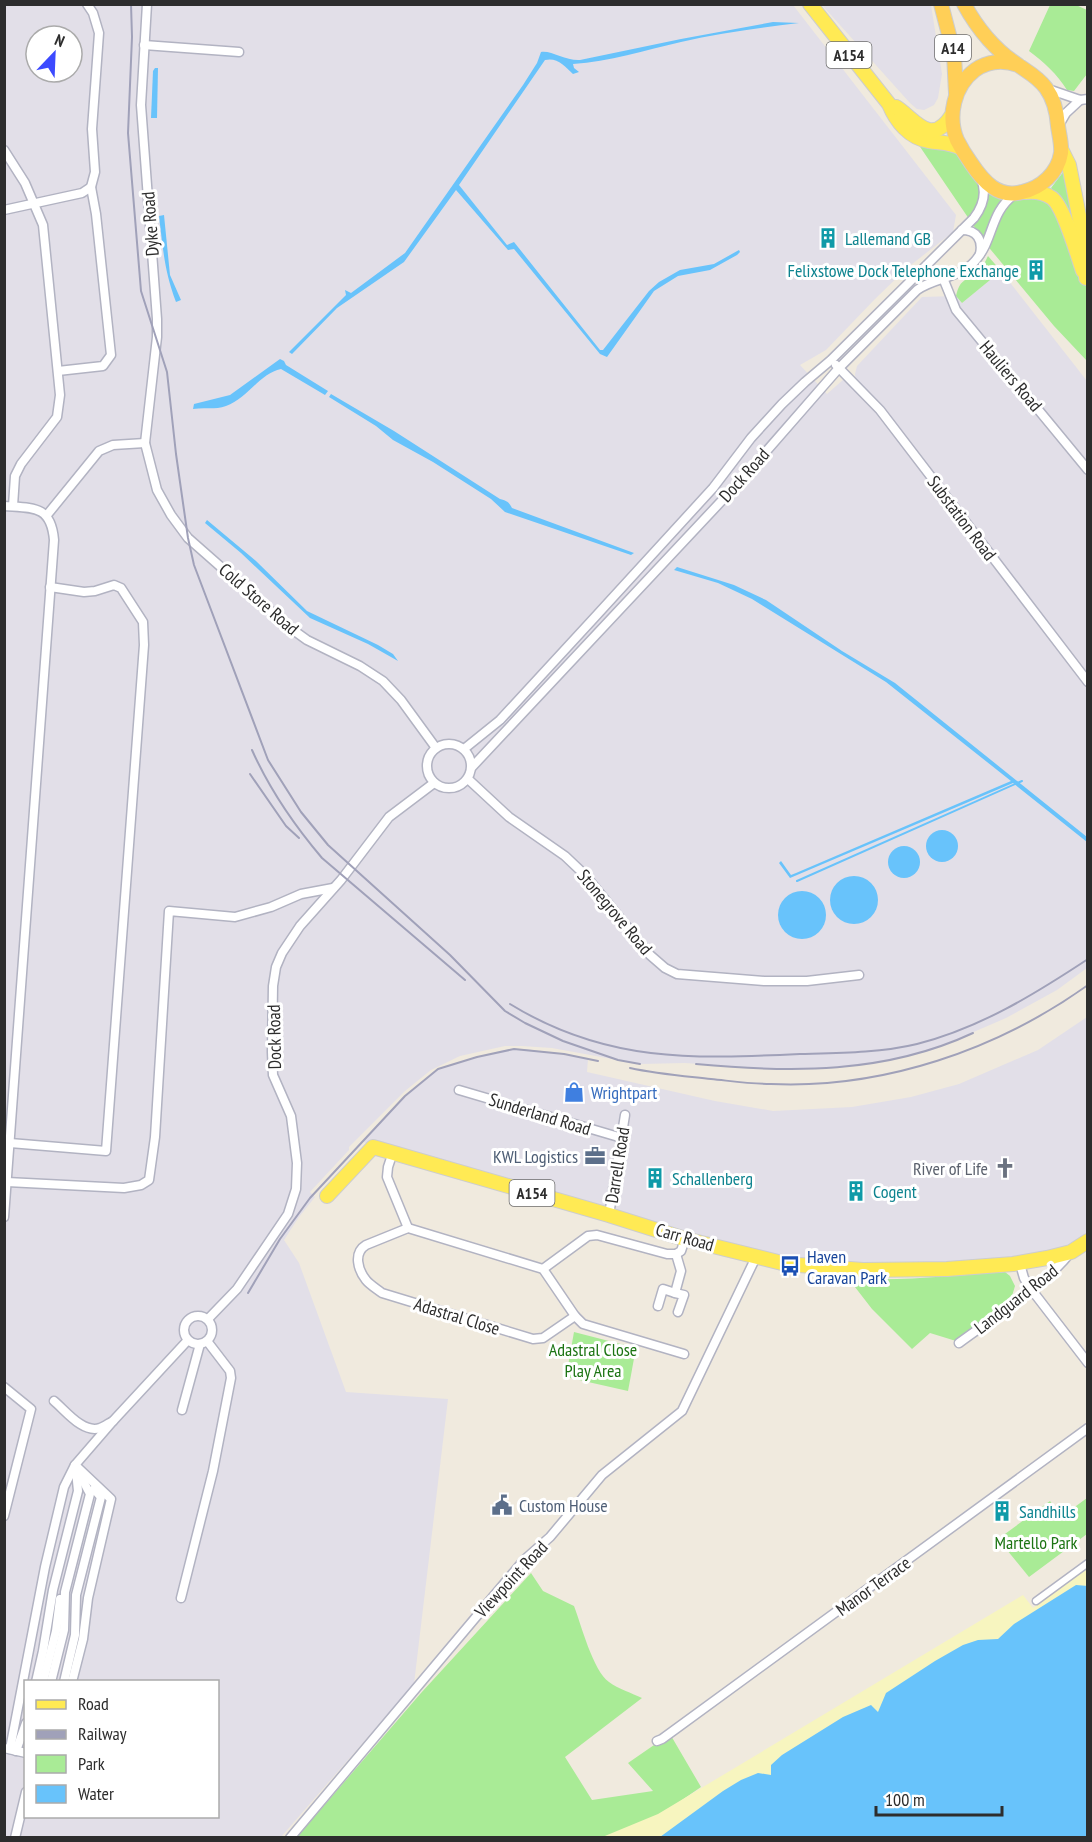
<svg xmlns="http://www.w3.org/2000/svg" width="1092" height="1842" font-family="'PT Sans Narrow',sans-serif">
  <style>
    .industrial { fill: #e2dfe8; fill-rule: evenodd }
    .green { fill: #a9eb96 }
    .sand { fill: #f7f5bf }
    .water { fill: #68c3fb }
    .lines { fill: none; stroke-linecap: round; stroke-linejoin: round }
    .stream { stroke: #68c3fb; stroke-width: 2 }
    .pedestrian-casing { stroke: #b2b3c2; stroke-width: 9 }
    .minor-casing { stroke: #b2b3c2; stroke-width: 11 }
    .primary-casing { stroke: #cdcdcd; stroke-width: 16 }
    .trunk-casing { stroke: #cdcdcd; stroke-width: 16 }
    .pedestrian { stroke: #fff; stroke-width: 6 }
    .minor { stroke: #fff; stroke-width: 8 }
    .primary { stroke: #ffea54; stroke-width: 14 }
    .trunk { stroke: #ffcf57; stroke-width: 14 }
    .rail { stroke: #a0a1b9; stroke-width: 2 }
    .labels { text-anchor: middle; dominant-baseline: central; stroke-width: 6; stroke-linejoin: round; paint-order: stroke }
    .shield { fill: #fff; stroke: #6c6c6c; stroke-width: 1.5 }
    .shield-label { font-size: 16px; font-weight: bold; fill: #2d2d2d }
    .street-label { font-size: 18px; fill: #2d2d2d; stroke: #fff }
    .culture-label { font-size: 18px; fill: #0d838f; stroke: #fff; text-anchor: start }
    .shop-label { font-size: 18px; fill: #366cbe; stroke: #fff; text-anchor: start }
    .service-label { font-size: 18px; fill: #4e5e75; stroke: #fff; text-anchor: end }
    .worship-label { font-size: 18px; fill: #5b616d; stroke: #fff; text-anchor: end }
    .transit-label { font-size: 18px; fill: #164399; stroke: #fff; text-anchor: start }
    .park-label { font-size: 18px; fill: #1c7413; stroke: #fff }
  </style>
  <rect width="100%" height="100%" fill="#f0eade"/>
  <g class="industrial">
    <path d="M 5,5 L 793,5 L 956,215 L 953,232 L 907,268 L 875,299 L 826,350 L 800,365 L 827,394 L 844,379 L 857,389 L 855,374 L 857,366 L 922,297 L 956,296 L 962,303 L 1001,271 L 1087,381 L 1087,968 L 1057,990 L 1006,1018 L 932,1050 L 893,1060 L 838,1068 L 783,1070 L 685,1063 L 640,1064 L 552,1048 L 522,1046 L 505,1046 L 460,1056 L 431,1070 L 405,1091 L 349,1147 L 349,1150 L 310,1192 L 315,1197 L 299,1217 L 284,1240 L 299,1263 L 346,1392 L 448,1399 L 414,1684 L 281,1837 L 5,1838 ZM 36,36 L 72,36 L 72,72 L 36,72 ZM 26,1682 L 218,1682 L 218,1816 L 26,1816 Z"/>
    <polygon points="822,5 931,5 942,74 938,98 934,105 924,110 917,109 910,103"/>
    <polygon points="1087,1017 1087,1234 1069,1247 1047,1253 963,1262 865,1265 810,1260 761,1253 393,1152 363,1142 405,1096 438,1069 504,1050 526,1049 588,1059 587,1072 715,1101 773,1111 852,1107 911,1097 959,1084 1038,1050"/>
  </g>
  <g class="green">
    <path d="M 1050,5 L 1076,5 L 1087,10 L 1087,74 L 1074,91 L 1067,90 C 1057,74 1044,62 1029,51 Z"/>
    <polygon points="912,135 950,143 990,187 1047,195 1087,284 1087,361 1054,326 986,244"/>
    <polygon points="1064,171 1078,241 1062,200 1051,188"/>
    <path d="M 988,256 L 1001,271 L 962,303 L 956,296 C 960,280 963,282 976,273 C 982,269 985,262 988,256 Z"/>
    <path d="M 1005,1272 L 1010,1276 L 1015,1286 L 1012,1296 L 956,1341 L 930,1333 L 912,1349 L 872,1309 L 848,1278 C 901,1282 952,1275 1005,1272 Z"/>
    <polygon points="574,1332 636,1348 628,1391 566,1377"/>
    <polygon points="1087,1498 1087,1534 1029,1577 998,1539 1050,1501 1061,1517"/>
    <path d="M 531,1573 L 543,1591 L 574,1606 C 581,1624 593,1671 609,1682 C 618,1689 632,1693 642,1698 L 565,1757 L 592,1800 L 653,1791 L 628,1763 L 670,1734 L 701,1787 L 628,1837 L 296,1838 L 421,1693 Z"/>
  </g>
  <polygon class="sand" points="1087,1569 1087,1609 705,1837 600,1838 658,1814 1023,1595 1033,1608"/>
  <g class="water">
    <path d="M 773,22 L 799,23 C 759,28 720,33 681,42 C 645,50 609,62 573,64 L 574,68 L 579,72 L 573,74 C 565,66 557,57 545,60 L 459,185 L 507,245 L 514,242 L 600,350 L 603,350 L 649,291 L 659,282 L 680,270 L 714,264 L 739,250 L 740,252 L 737,255 L 710,270 L 678,276 L 654,291 L 607,357 L 600,354 L 514,249 L 508,250 L 456,190 L 404,262 L 337,308 L 292,354 L 289,352 L 346,295 L 345,290 L 351,293 L 405,253 L 523,85 L 537,63 L 541,52 C 551,50 566,61 580,60 L 681,39 Z"/>
    <polygon points="155,68 158,68 157,118 151,118 153,71"/>
    <path d="M 164,215 L 170,275 L 181,300 L 176,302 C 164,270 163,248 159,216 Z"/>
    <path d="M 280,359 L 284,361 L 286,365 L 328,391 L 325,395 L 281,369 C 260,373 247,399 226,406 C 215,410 204,407 193,409 L 194,404 L 230,395 Z"/>
    <path d="M 331,394 L 394,431 L 500,499 C 507,501 509,502 512,508 L 634,553 L 631,555 L 505,512 L 491,499 L 433,462 L 393,440 L 376,426 L 329,397 Z"/>
    <polygon points="207,520 256,561 307,611 378,645 393,654 398,661 368,644 310,618 241,553 205,523"/>
    <polygon points="677,567 734,585 766,600 842,651 895,683 1087,837 1087,842 1013,783 790,878 779,863 781,861 791,875 796,873 1011,781 886,682 752,599 718,583 674,570"/>
    <circle cx="942" cy="846" r="16"/>
    <circle cx="904" cy="862" r="16"/>
    <circle cx="854" cy="900" r="24"/>
    <circle cx="802" cy="915" r="24"/>
    <polygon points="1076,1585 1088,1586 1087,1837 660,1837 723,1791 741,1780 758,1773 771,1775 771,1765 782,1755 843,1717 871,1705 878,1712 886,1693 935,1661 963,1645 978,1640 998,1639 1014,1624"/>
  </g>
  <g class="lines">
    <polyline class="stream" points="797,881 1022,781"/>
    <g class="pedestrian-casing">
      <polyline id="pedestrian" points="1036,1601 1088,1563"/>
    </g>
    <g class="minor-casing">
      <g id="minor">
        <polyline points="147,4 141,105 157,319 157,337 145,443 157,490 171,515 188,538 289,627 307,640 360,666 383,681 401,700 436,748"/>
        <polyline points="144,45 239,52"/>
        <polyline points="1048,89 1080,100 1088,99"/>
        <polyline points="1059,125 1066,113 1080,100"/>
        <polyline points="4,150 25,183 43,225 60,395 57,417 21,464 15,476 13,506"/>
        <polyline points="4,210 82,193 91,187 95,172 92,129 99,33 93,13 87,4"/>
        <path d="M 962,230 C 977,230 983,240 980,254"/>
        <polyline points="943,278 956,310 1088,470"/>
        <polyline points="836,365 880,410 1088,682"/>
        <polyline points="58,371 103,366 111,355 96,214 91,187"/>
        <path d="M 4,506 C 33,508 51,505 54,540 L 4,1217"/>
        <polyline points="47,515 99,451 113,445 145,443"/>
        <circle cx="449" cy="766" r="22"/>
        <path d="M 464,749 L 500,720 L 595,617 L 713,488 L 751,438 L 782,404 L 805,382 L 831,360 L 974,218 C 983,206 987,193 981,179"/>
        <path d="M 472,767 L 743,478 L 839,368 L 917,290 C 935,277 961,278 975,261 C 995,238 989,213 1015,194"/>
        <polyline points="468,779 509,817 565,856 585,875 650,955 665,968 677,974 764,981 807,981 859,975"/>
        <polyline points="459,1090 622,1138"/>
        <polyline points="10,1143 106,1151 144,645 143,622 121,588 114,585 95,591 84,592 50,587"/>
        <polyline points="393,1152 388,1167 387,1177 408,1228"/>
        <polyline points="7,1182 124,1188 141,1185 149,1180 155,1137 169,911 235,917 271,907 301,894 333,888"/>
        <polyline points="609,1215 625,1115"/>
        <path d="M 408,1228 L 543,1269 L 575,1316 L 543,1338 L 533,1339 L 382,1293 C 377,1289 370,1285 366,1280 C 358,1270 353,1253 366,1245 Z"/>
        <polyline points="676,1254 681,1271 675,1293 684,1295 678,1312"/>
        <polyline points="1020,1264 1024,1278 1031,1289 1088,1363"/>
        <polyline points="543,1269 588,1236 597,1235 667,1254 676,1254 681,1251 685,1239"/>
        <polyline points="658,1306 663,1289 675,1293"/>
        <circle cx="198" cy="1330" r="14"/>
        <polyline points="575,1316 583,1324 684,1354"/>
        <polyline points="208,1319 237,1289 288,1214 296,1189 297,1163 291,1116 273,1075 272,1052 273,986 276,967 282,953 300,926 341,880 389,817 434,783"/>
        <path d="M 959,1343 C 994,1317 1044,1286 1070,1253"/>
        <polyline points="4,1387 31,1409 4,1516"/>
        <path d="M 54,1401 C 65,1410 83,1434 100,1428 C 104,1427 109,1423 113,1421 L 188,1340"/>
        <polyline points="182,1410 200,1344"/>
        <polyline points="181,1598 213,1471 231,1378 230,1371 207,1341"/>
        <polyline points="36,1682 43,1651 53,1590 78,1491 76,1471"/>
        <polyline points="43,1682 56,1631 60,1599"/>
        <polyline points="51,1682 64,1630 65,1592 90,1494 78,1471"/>
        <polyline points="64,1682 75,1635 76,1595 101,1497 94,1489"/>
        <polyline points="72,1682 83,1639 88,1598 111,1499 75,1465"/>
        <polyline points="657,1741 662,1739 1088,1428"/>
        <polyline points="4,1748 26,1753"/>
        <polyline points="10,1749 45,1567 64,1487 75,1465 113,1421"/>
        <polyline points="16,1751 26,1723"/>
        <polyline points="15,1838 26,1792"/>
        <polyline points="290,1838 524,1560 550,1537 602,1475 682,1411 756,1257"/>
      </g>
    </g>
    <g class="primary-casing">
      <g id="primary">
        <path d="M 810,4 L 889,104 C 896,121 909,138 929,141 C 940,143 950,142 961,148"/>
        <path d="M 896,107 C 915,119 931,148 952,115"/>
        <polyline points="1062,151 1069,165 1086,251 1086,278"/>
        <path d="M 1025,192 C 1034,191 1044,192 1052,198 C 1064,207 1077,254 1083,271"/>
        <polyline points="327,1196 373,1147 609,1215 685,1239 786,1264 863,1270 947,1269 1013,1264 1047,1258 1071,1252 1088,1241"/>
      </g>
    </g>
    <g class="trunk-casing">
      <g id="trunk">
        <polyline points="941,4 954,54 956,93"/>
        <path d="M 964,4 C 977,28 995,50 1018,65 C 1028,72 1038,77 1046,88 C 1054,99 1057,112 1058,126 C 1059,134 1062,145 1061,153 C 1058,173 1041,188 1022,192 C 998,199 983,181 971,163 C 966,156 961,148 957,140 C 947,116 954,86 975,70 C 988,61 1004,60 1018,65"/>
      </g>
    </g>
    <use href="#pedestrian" class="pedestrian"/>
    <use href="#minor" class="minor"/>
    <use href="#primary" class="primary"/>
    <use href="#trunk" class="trunk"/>
    <g class="rail">
      <polyline points="131,4 132,37 128,133 141,291 167,372 176,454 188,538 194,565 268,760 301,812 328,845 450,955 505,1011 525,1023 563,1041 618,1060 640,1064"/>
      <path d="M 252,750 C 269,788 294,825 322,858 L 465,980"/>
      <polyline points="250,774 286,826 299,838"/>
      <path d="M 510,1004 C 606,1063 693,1059 800,1054 C 839,1053 880,1053 917,1044 C 980,1028 1035,994 1088,959"/>
      <path d="M 696,1064 C 791,1073 885,1074 973,1033"/>
      <path d="M 630,1068 C 657,1074 684,1076 711,1079 C 731,1081 751,1084 771,1084 C 883,1089 997,1050 1088,985"/>
      <polyline points="248,1293 280,1239 310,1198 405,1096 438,1069 477,1057 514,1049 564,1054 598,1061"/>
    </g>
  </g>
  <defs>
    <g id="building-bare" transform="scale(1.62)"><path d="M-4-6H4V6H1V3H-1V6H-4ZM-2.5-4.3h1.7v1.8h-1.7ZM.8-4.3h1.7v1.8H.8ZM-2.5-1h1.7V.8h-1.7ZM.8-1h1.7V.8H.8Z" fill="#0f9aa8" stroke="#fff" stroke-width="2.5" paint-order="stroke"/></g>
    <g id="shop-bare" transform="scale(1.62)"><path d="M-5-2.5h2.3a2.7 3.5 0 0 1 5.4 0H5L5.5 6h-11ZM-1.5-2.5h3a1.5 2.3 0 0 0-3 0Z" fill="#3f7fe0" stroke="#fff" stroke-width="2.5" paint-order="stroke"/></g>
    <g id="office-bare" transform="scale(1.62)"><path d="M-6-3h4V-5.5h4V-3h4V5H-6ZM-1-4.5V-3h2v-1.5ZM-6 0V1H6V0Z" fill="#5c6f8a" stroke="#fff" stroke-width="2.5" paint-order="stroke"/></g>
    <g id="church-bare" transform="scale(1.62)"><path d="M-1.2-6h2.4v3.5h3.3v2.4h-3.3V6h-2.4V-.1h-3.3v-2.4h3.3Z" fill="#6b7280" stroke="#fff" stroke-width="2.5" paint-order="stroke"/></g>
    <g id="bus-bare" transform="scale(1.62)"><path d="M-5-6H5V4H4V6H2V4H-2V6H-4V4H-5ZM-3.5-4V0h7V-4ZM-3.5 1.2v1.5H-2V1.2ZM2 1.2v1.5H3.5V1.2Z" fill="#1a4fb4" stroke="#fff" stroke-width="2.5" paint-order="stroke"/></g>
    <g id="civic-bare" transform="scale(1.62)"><path d="M-.6-6.5H3V-4.5H.6V-3L4-1V1h2V6H-6V1h2V-1L-.6-3ZM-1.2 2.5V6h2.4V2.5Z" fill="#5c6f8a" stroke="#fff" stroke-width="2.5" paint-order="stroke"/></g>
  </defs>
  <g fill-rule="evenodd">
    <use href="#building-bare" x="828" y="238"/>
    <use href="#building-bare" x="1036" y="270"/>
    <use href="#shop-bare" x="574" y="1092"/>
    <use href="#office-bare" x="595" y="1156"/>
    <use href="#church-bare" x="1005" y="1168"/>
    <use href="#building-bare" x="655" y="1178"/>
    <use href="#building-bare" x="856" y="1191"/>
    <use href="#bus-bare" x="790" y="1266"/>
    <use href="#civic-bare" x="502" y="1505"/>
    <use href="#building-bare" x="1002" y="1511"/>
  </g>
  <g class="labels">
    <g class="shield">
      <rect x="935" y="35" width="36" height="26" rx="4.5"/>
      <rect x="826.5" y="42" width="45" height="26" rx="4.5"/>
      <rect x="509.5" y="1180" width="45" height="26" rx="4.5"/>
    </g>
    <g class="shield-label">
      <text x="953" y="48">A14</text>
      <text x="849" y="55">A154</text>
      <text x="532" y="1193">A154</text>
    </g>
    <g class="street-label">
      <text transform="translate(150 224) rotate(-94)">Dyke Road</text>
      <text transform="translate(1011 376) rotate(50)">Hauliers Road</text>
      <text transform="translate(744 475) rotate(-48)">Dock Road</text>
      <text transform="translate(962 518) rotate(53)">Substation Road</text>
      <text transform="translate(259 599) rotate(41)">Cold Store Road</text>
      <text transform="translate(615 912) rotate(50)">Stonegrove Road</text>
      <text transform="translate(274 1037) rotate(-91)">Dock Road</text>
      <text transform="translate(540 1114) rotate(17)">Sunderland Road</text>
      <text transform="translate(617 1165) rotate(-81)">Darrell Road</text>
      <text transform="translate(685 1237) rotate(16)">Carr Road</text>
      <text transform="translate(1016 1299) rotate(-38)">Landguard Road</text>
      <text transform="translate(457 1316) rotate(17)">Adastral Close</text>
      <text transform="translate(511 1579) rotate(-47)">Viewpoint Road</text>
      <text transform="translate(873 1586) rotate(-36)">Manor Terrace</text>
    </g>
    <g class="culture-label">
      <text x="845" y="238">Lallemand GB</text>
      <text x="1019" y="270" text-anchor="end">Felixstowe Dock Telephone Exchange</text>
      <text x="672" y="1178">Schallenberg</text>
      <text x="873" y="1191">Cogent</text>
      <text x="1019" y="1511">Sandhills</text>
    </g>
    <g class="shop-label">
      <text x="591" y="1092">Wrightpart</text>
    </g>
    <g class="service-label">
      <text x="578" y="1156">KWL Logistics</text>
      <text x="519" y="1505" text-anchor="start">Custom House</text>
    </g>
    <g class="worship-label">
      <text x="988" y="1168">River of Life</text>
    </g>
    <g class="transit-label">
      <text x="807" y="1256">Haven<tspan x="807" dy="21">Caravan Park</tspan></text>
    </g>
    <g class="park-label">
      <text x="593" y="1349">Adastral Close<tspan x="593" dy="21">Play Area</tspan></text>
      <text x="1036" y="1542">Martello Park</text>
    </g>
  </g>
  <rect width="1092" height="1842" fill="none" stroke="#2d2d2d" stroke-width="12"/>
  <rect x="24" y="1680" width="195" height="138" fill="#ffffff" stroke="#ababab" stroke-width="1.5"/>
  <rect x="36" y="1700" width="30" height="9" fill="#ffea54" stroke="#ababab" stroke-width="1.5"/>
  <text x="78" y="1710" font-size="18" fill="#2d2d2d">Road</text>
  <rect x="36" y="1730" width="30" height="9" fill="#a0a1b9" stroke="#ababab" stroke-width="1.5"/>
  <text x="78" y="1740" font-size="18" fill="#2d2d2d">Railway</text>
  <rect x="36" y="1755" width="30" height="18" fill="#a9eb96" stroke="#ababab" stroke-width="1.5"/>
  <text x="78" y="1770" font-size="18" fill="#2d2d2d">Park</text>
  <rect x="36" y="1785" width="30" height="18" fill="#68c3fb" stroke="#ababab" stroke-width="1.5"/>
  <text x="78" y="1800" font-size="18" fill="#2d2d2d">Water</text>
  <g transform="translate(54 54) rotate(23)"><circle r="28" fill="#ffffff" stroke="#ababab" stroke-width="1.5"/>
  <path d="M0-4.5L10 22L0 15L-10 22Z" fill="#3c4aff"/>
  <text y="-9" font-size="16" font-weight="bold" text-anchor="middle" fill="#2d2d2d">N</text>
  </g>
  <path d="M876 1806v9h126v-9" fill="none" stroke="#2d2d2d" stroke-width="3"/>
  <text x="885" y="1806" font-size="18" fill="#2d2d2d" stroke="#ffffff" stroke-width="4.5" paint-order="stroke">100 m</text>
</svg>
